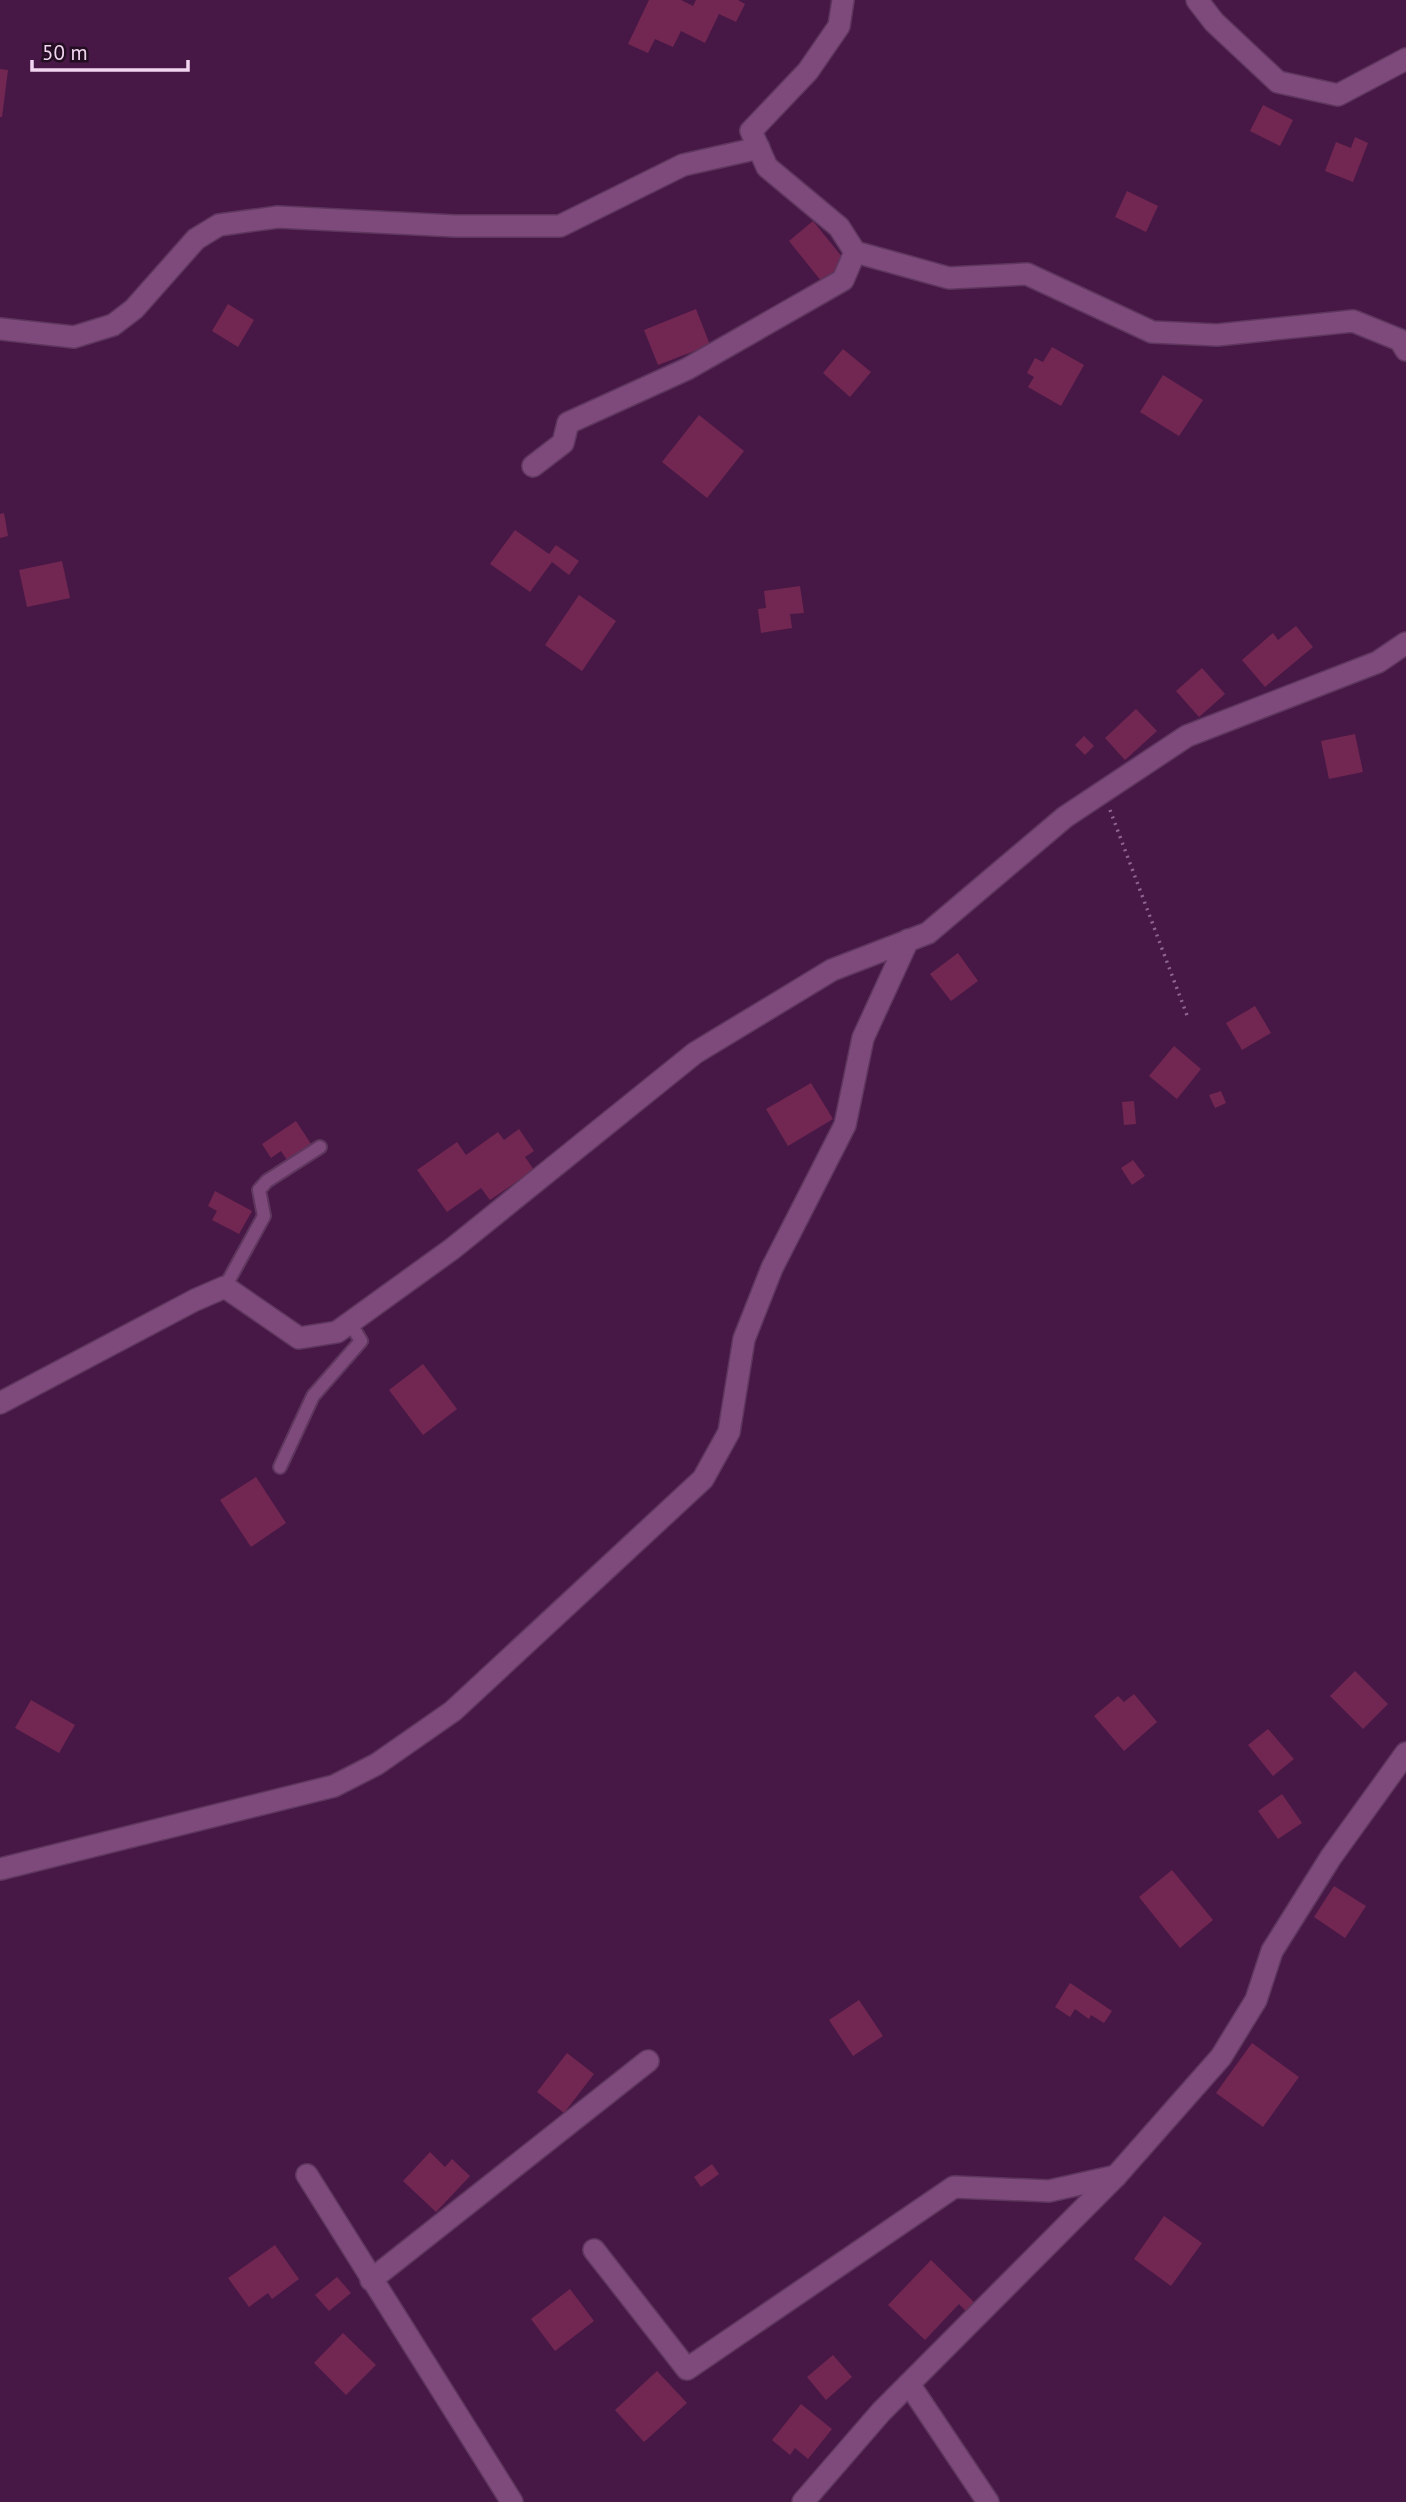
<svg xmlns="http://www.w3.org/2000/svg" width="1406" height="2502" font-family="'PT Sans',sans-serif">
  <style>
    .building { fill: #712751 }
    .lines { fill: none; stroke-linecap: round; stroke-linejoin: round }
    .lane-casing { stroke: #5f375e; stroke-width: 16 }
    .street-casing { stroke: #5f375e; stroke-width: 24 }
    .path { stroke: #8e668d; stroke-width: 3.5; stroke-dasharray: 2 5; stroke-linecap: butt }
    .lane { stroke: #7d4a7b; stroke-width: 12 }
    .street { stroke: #7d4a7b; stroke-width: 21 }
  </style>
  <rect width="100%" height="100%" fill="#471846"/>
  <g class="building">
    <polygon points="649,0 681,0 693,6 696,0 738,0 745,4 736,22 719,14 705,43 681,31 673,47 655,39 648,53 628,44"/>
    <polygon points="0,69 8,70 2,117 0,117"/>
    <polygon points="1263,105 1293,120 1280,146 1250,131"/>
    <polygon points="1355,137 1368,143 1353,182 1325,171 1336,142 1351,148"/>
    <polygon points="1127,191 1158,206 1146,232 1115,217"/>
    <polygon points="813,221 847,263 822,282 789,241"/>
    <polygon points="228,304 254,320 238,347 212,331"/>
    <polygon points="696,309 710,345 658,365 644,330"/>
    <polygon points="1052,347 1084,365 1061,406 1028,387 1034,377 1027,373 1035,358 1043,362"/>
    <polygon points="843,349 871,372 850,397 823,373"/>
    <polygon points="1163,375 1203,400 1179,436 1140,412"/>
    <polygon points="699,415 744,451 707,498 662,462"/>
    <polygon points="4,513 8,536 0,538 0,514"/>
    <polygon points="515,530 549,554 556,545 579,561 569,575 552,562 530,592 490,564"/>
    <polygon points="62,561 70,598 27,607 19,570"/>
    <polygon points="800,586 804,613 790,614 792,628 761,633 758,609 766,608 764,591"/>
    <polygon points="579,595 616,621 582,671 545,645"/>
    <polygon points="1296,626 1313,647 1265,687 1242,660 1273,633 1278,640"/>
    <polygon points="1202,668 1225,694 1199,717 1176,691"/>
    <polygon points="1136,709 1157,731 1125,760 1105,738"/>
    <polygon points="1355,734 1363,772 1329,779 1321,741"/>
    <polygon points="1084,736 1094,746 1085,755 1075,745"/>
    <polygon points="958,953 978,981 951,1001 930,974"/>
    <polygon points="1255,1006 1271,1033 1242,1050 1226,1023"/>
    <polygon points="1174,1046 1201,1069 1177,1099 1149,1076"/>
    <polygon points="811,1083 833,1119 788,1146 766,1109"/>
    <polygon points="1221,1091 1226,1103 1215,1108 1209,1095"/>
    <polygon points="1134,1101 1136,1124 1124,1125 1122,1102"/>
    <polygon points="296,1121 313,1147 289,1163 281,1151 271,1158 262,1144"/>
    <polygon points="519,1129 534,1151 525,1157 534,1170 490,1200 481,1188 447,1212 417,1170 457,1142 466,1155 498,1132 504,1140"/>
    <polygon points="1133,1160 1145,1176 1132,1185 1121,1168"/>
    <polygon points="215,1191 252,1211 239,1234 212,1220 217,1211 208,1206"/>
    <polygon points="423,1364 457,1409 423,1435 389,1390"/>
    <polygon points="256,1477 286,1523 251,1547 220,1500"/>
    <polygon points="1355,1671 1388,1704 1363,1729 1330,1696"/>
    <polygon points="1134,1694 1157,1722 1124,1751 1094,1716 1118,1696 1124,1702"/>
    <polygon points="31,1700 75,1725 59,1753 15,1728"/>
    <polygon points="1268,1729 1294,1759 1273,1776 1248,1745"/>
    <polygon points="1282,1794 1302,1823 1278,1839 1258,1811"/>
    <polygon points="1172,1870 1213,1920 1180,1948 1139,1897"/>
    <polygon points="1334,1886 1366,1906 1345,1938 1314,1917"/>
    <polygon points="1070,1983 1112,2011 1104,2023 1091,2015 1089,2019 1075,2009 1070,2017 1055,2007"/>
    <polygon points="859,2000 883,2036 853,2056 829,2020"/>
    <polygon points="1252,2043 1299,2077 1263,2127 1216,2093"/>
    <polygon points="567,2053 594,2074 564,2113 537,2092"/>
    <polygon points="430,2152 445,2167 452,2159 470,2176 436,2212 403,2181"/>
    <polygon points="712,2164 719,2174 701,2187 694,2177"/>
    <polygon points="1164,2216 1202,2243 1171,2286 1134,2259"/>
    <polygon points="275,2245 299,2279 272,2299 268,2293 249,2307 228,2278"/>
    <polygon points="931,2260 976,2304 968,2313 959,2304 925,2340 888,2305"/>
    <polygon points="337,2277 351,2293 329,2311 315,2295"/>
    <polygon points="570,2289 594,2321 555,2351 531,2319"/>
    <polygon points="343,2333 376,2365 346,2395 314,2363"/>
    <polygon points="833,2355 852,2377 826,2400 807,2377"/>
    <polygon points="657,2371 687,2403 644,2442 615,2410"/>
    <polygon points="801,2404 832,2429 808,2459 795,2448 790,2455 772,2440"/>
  </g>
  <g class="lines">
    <g class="lane-casing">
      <g id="lane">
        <polyline points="225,1287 264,1216 259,1190 267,1181 320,1147"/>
        <polyline points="280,1467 313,1396 361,1341 350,1323"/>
      </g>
    </g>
    <g class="street-casing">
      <g id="street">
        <polyline points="1197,0 1214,22 1278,82 1338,95 1406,59"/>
        <polyline points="855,252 949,278 1027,274 1152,332 1217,335 1353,321 1400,340 1406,350"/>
        <polyline points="0,329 74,337 113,325 134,309 196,239 219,225 278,217 455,226 560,226 683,165 759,148"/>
        <polyline points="533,466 563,443 568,423 687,369 843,280 855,252 839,227 767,167 751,131 808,71 839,26 843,0"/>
        <polyline points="0,1403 195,1300 225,1287 299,1338 337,1332 452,1249 695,1053 832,970 928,933 1065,817 1187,736 1378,662 1406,643"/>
        <polyline points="0,1869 334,1786 377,1764 453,1711 703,1479 729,1432 744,1339 772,1268 845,1125 863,1038 908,940"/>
        <polyline points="307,2175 512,2502"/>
        <polyline points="594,2250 687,2369 954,2187 1049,2191 1116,2176"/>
        <polyline points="371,2280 648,2061"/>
        <polyline points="909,2384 988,2502"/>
        <polyline points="803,2502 881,2412 1116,2176 1221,2057 1256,2000 1272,1951 1331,1857 1406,1753"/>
      </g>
    </g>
    <polyline class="path" points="1110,810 1188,1018"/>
    <use href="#lane" class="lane"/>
    <use href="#street" class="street"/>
  </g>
  <path d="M32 60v10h156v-10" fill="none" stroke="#f3d5f1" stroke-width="3.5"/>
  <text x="42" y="60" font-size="21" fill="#f3d5f1" stroke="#220d21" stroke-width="5" paint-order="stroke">50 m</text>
</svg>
